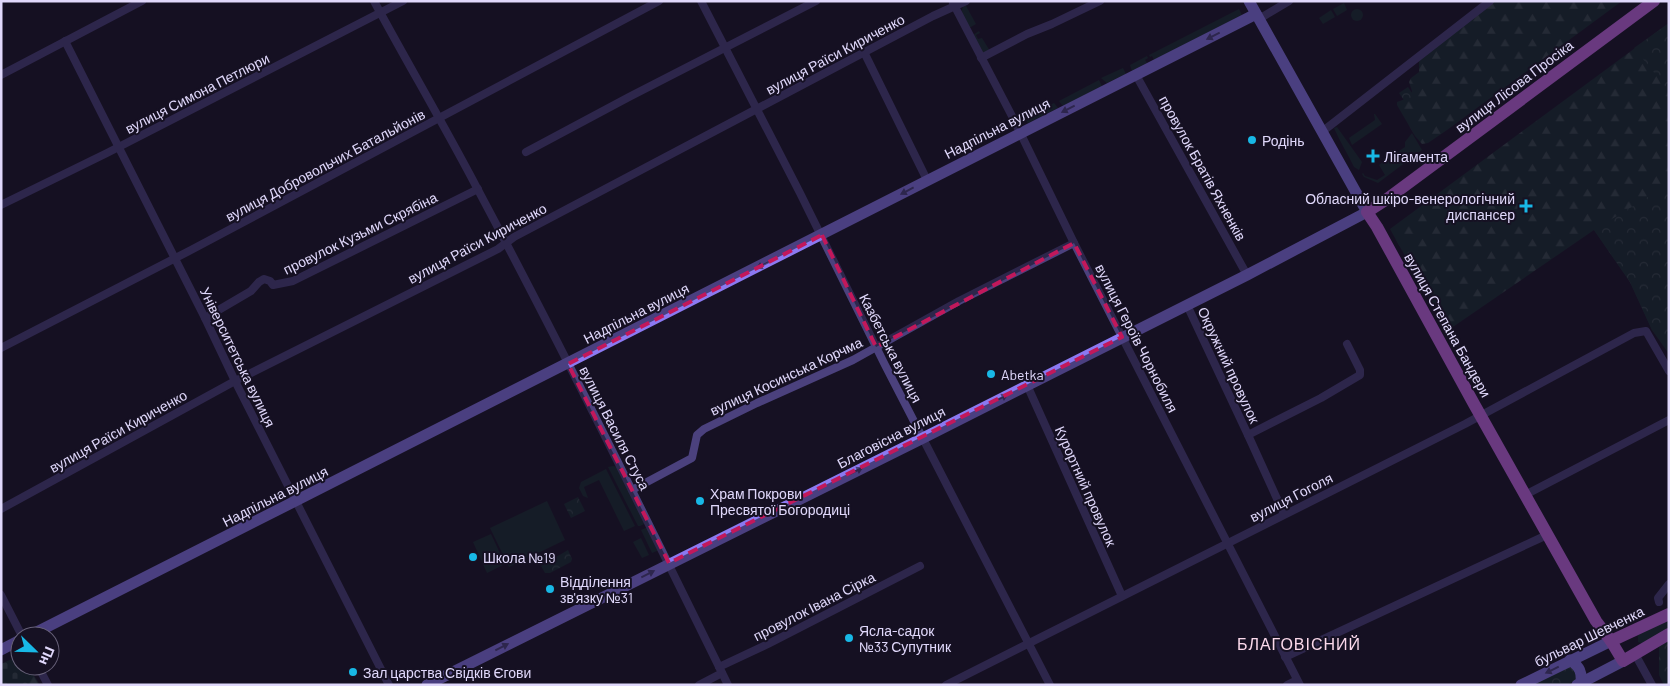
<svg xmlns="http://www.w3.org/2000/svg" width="1670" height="686" font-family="Barlow,sans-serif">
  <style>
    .grass { fill: #152b2d }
    .forest { fill: url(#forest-firs) }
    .cemetery { fill: url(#cemetery-stones) }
    .park { fill: url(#park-crowns) }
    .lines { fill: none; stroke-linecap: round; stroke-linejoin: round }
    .street { stroke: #4b417d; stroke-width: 8 }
    .secondary { stroke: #8b79f1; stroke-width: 11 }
    .primary { stroke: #ce6aef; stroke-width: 12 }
    .oneway { fill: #4b4080 }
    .marked { fill: none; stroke: #c2185b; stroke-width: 4; stroke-dasharray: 10 6; stroke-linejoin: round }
    .poi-dot { fill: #18b8e6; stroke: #161123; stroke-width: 2 }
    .labels { text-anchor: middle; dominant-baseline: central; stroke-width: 4; stroke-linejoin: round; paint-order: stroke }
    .street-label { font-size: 14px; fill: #e0d8fb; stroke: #161123 }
    .poi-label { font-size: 14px; fill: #e0d8fb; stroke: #161123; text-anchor: start }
    .quarter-label { font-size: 16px; letter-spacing: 1px; fill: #fbd9eb; stroke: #161123 }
  </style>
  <defs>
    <pattern id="forest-firs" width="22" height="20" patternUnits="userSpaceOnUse" patternTransform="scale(1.25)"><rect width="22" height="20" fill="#152b2d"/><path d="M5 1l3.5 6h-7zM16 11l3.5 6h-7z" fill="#37494c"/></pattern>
    <pattern id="cemetery-stones" width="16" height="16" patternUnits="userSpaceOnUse" patternTransform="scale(1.25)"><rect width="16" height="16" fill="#152b2d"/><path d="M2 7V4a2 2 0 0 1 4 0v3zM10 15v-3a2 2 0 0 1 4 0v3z" fill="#37494c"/></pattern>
    <pattern id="park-crowns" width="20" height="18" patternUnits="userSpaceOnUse" patternTransform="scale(1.25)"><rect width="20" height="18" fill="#152b2d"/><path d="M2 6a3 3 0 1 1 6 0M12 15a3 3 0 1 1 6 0" fill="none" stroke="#37494c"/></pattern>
  </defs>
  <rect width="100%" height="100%" fill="#161123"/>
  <g class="grass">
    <polygon points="1344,3 1347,10 1337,16 1333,9"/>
    <path d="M 965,4 L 976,24 L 969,28 C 965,19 958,11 965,4 Z"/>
    <polygon points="1239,9 1242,15 1154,60 1152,56 1150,57 1149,55"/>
    <circle cx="1357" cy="15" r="6"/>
    <polygon points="1331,10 1335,17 1323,24 1319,18"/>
    <polygon points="979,31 980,33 976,35 978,39 982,38 990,51 983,54 973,35"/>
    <polygon points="1147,56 1148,58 1145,60 1147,63 1132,71 1130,65"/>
    <polygon points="1123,68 1126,74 1107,83 1101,78"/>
    <polygon points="1099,80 1102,86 1064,106 1062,105 1059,101"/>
    <polygon points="1054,103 1058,108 1028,123 1025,118"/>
    <polygon points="1374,114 1375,114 1382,124 1352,145 1349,138 1375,120"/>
    <path d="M 1337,127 L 1362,162 L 1359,170 L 1354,167 C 1348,154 1340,142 1334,128 Z"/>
    <polygon points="1412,133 1422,150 1378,183 1364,177 1362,174 1363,173 1365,176 1377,180 1385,175 1379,165 1387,159 1397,161 1399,151 1405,147 1405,142"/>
    <polygon points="613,466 618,467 644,521 644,524 640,526 638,526 608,467"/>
    <polygon points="606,469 635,526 624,531 599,480 584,487 588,498 583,496 579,488 581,482"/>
    <polygon points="547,501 565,540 509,567 490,528"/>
    <polygon points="648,527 659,550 652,553 641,530"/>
    <polygon points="491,534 505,564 487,573 473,542"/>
    <polygon points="641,538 649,555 642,558 633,542"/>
    <polygon points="1669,619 1669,629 1644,644 1638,642 1638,635"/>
  </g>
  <g class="forest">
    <polygon points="1493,1 1622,1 1447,130 1428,143 1422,144 1415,136 1397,105 1397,102 1408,98 1411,95 1412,91 1409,82 1411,78 1419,72 1419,61"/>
    <polygon points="1669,23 1669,350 1652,330 1630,282 1594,230 1447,331 1390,229"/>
    <polygon points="16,663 20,663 20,666 27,666 29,668 40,685 1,685"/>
  </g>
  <polygon class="cemetery" points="16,657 30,685 1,685 1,664"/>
  <g class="park">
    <polygon points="1669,23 1669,91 1634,48"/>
    <polygon points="1408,87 1414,96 1405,102 1399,93"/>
    <polygon points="1669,184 1669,354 1652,330 1630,282 1594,230"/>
    <polygon points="578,497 585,511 571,518 564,504"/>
    <polygon points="568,550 572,559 571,562 550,573 545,573 541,566"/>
    <polygon points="1669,640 1669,685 1664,685 1659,675 1659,647"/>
    <polygon points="1568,666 1576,670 1576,680 1567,685 1529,685"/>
  </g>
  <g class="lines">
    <g class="street">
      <path d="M 374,1 C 408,64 444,125 477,188 C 564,351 646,518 728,685"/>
      <polyline points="701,1 800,193 885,365 1050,685"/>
      <polyline points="953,3 1013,118 1074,243 1300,685"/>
      <polyline points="1259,19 1289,1"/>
      <polyline points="65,41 205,318 235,381 389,685"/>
      <polyline points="864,52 927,180"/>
      <polyline points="981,58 1027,34 1052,24 1100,1"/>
      <polyline points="1,75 142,1"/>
      <polyline points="1136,75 1247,275"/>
      <polyline points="1323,131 1490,1"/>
      <polyline points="526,152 629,97 816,1"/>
      <polyline points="1,205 107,153 403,1"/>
      <polyline points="1187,305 1248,435 1321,398 1360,375 1360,370 1347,344"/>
      <polyline points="205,318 251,291 259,282 264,279 270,281 273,285 293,281 478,189"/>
      <polyline points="1,348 191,250 659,1"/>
      <polyline points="1027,385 1122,596"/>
      <polyline points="1248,435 1284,514"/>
      <polyline points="632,490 692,458 697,435 704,429 757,403 853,360 959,301 1074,243"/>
      <polyline points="1525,495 1669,420"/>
      <polyline points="1,509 235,381 498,249 514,237 933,16 966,1"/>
      <polyline points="1,595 22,636"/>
      <polyline points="1659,602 1658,598 1669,584"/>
      <polyline points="1635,654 1652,685"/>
      <polyline points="1285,657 1547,535"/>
      <polyline points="38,666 48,685"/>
      <polyline points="719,667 768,644 920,566"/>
      <polyline points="699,685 722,673"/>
      <polyline points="946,685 1465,424 1634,333 1646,331 1669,371"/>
      <polyline points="1287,685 1297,680"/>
    </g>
    <g class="secondary">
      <path d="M 29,636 C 440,432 846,219 1256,14"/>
      <polyline points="1,650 20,640"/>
      <path d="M 1570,660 C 1580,667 1582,672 1581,683"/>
      <polyline points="427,685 923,438 1247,275 1367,212 1249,1"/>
      <polyline points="1521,685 1611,641"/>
      <polyline points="1577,685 1623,661"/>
    </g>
    <g class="primary">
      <polyline points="1654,1 1387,199 1367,212 1377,227 1474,404 1596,621 1611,641 1623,661 1669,634"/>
      <polyline points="1611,641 1669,614"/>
    </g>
  </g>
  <defs><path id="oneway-solid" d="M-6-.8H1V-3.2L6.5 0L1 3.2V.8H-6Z" transform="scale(1.25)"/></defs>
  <g class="oneway">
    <use href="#oneway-solid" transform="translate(1213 36) rotate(153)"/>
    <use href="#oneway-solid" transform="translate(1068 109) rotate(153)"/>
    <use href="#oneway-solid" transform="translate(907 191) rotate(152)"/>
    <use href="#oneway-solid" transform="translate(763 265) rotate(153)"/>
    <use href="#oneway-solid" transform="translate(1001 398) rotate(-27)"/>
    <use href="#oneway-solid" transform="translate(856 471) rotate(-26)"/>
    <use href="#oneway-solid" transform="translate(648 574) rotate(-27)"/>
    <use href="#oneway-solid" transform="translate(502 647) rotate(-27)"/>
    <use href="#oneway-solid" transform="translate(1552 670) rotate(154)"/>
  </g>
  <path d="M0 0H1670V686H0ZM 822,235 L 876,347 L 1074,243 L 1122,337 L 669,563 L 568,364 Z" fill="#161123" fill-opacity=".55" fill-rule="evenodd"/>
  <path class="marked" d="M 822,235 L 876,347 L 1074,243 L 1122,337 L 669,563 L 568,364 Z"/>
  <g class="poi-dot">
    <circle cx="1252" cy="140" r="5"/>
    <path d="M1370.5 148.5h5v5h5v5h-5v5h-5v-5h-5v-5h5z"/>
    <path d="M1523.5 198.5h5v5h5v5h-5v5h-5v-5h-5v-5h5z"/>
    <circle cx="991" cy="374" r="5"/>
    <circle cx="700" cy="501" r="5"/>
    <circle cx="473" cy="557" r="5"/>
    <circle cx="550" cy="589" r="5"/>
    <circle cx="849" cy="638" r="5"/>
    <circle cx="353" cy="672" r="5"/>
  </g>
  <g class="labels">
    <g class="street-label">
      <text transform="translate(835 54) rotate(-28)">вулиця Раїси Кириченко</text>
      <text transform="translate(1514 86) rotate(-37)">вулиця Лісова Просіка</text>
      <text transform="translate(197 93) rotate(-27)">вулиця Симона Петлюри</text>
      <text transform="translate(997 128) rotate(-27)">Надпільна вулиця</text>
      <text transform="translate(325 165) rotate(-28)">вулиця Добровольчих Батальйонів</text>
      <text transform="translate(1203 168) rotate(61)">провулок Братів Яхненків</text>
      <text transform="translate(360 233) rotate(-26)">провулок Кузьми Скрябіна</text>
      <text transform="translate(477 243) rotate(-28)">вулиця Раїси Кириченко</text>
      <text transform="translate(636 313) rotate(-27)">Надпільна вулиця</text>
      <text transform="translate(1448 325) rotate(61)">вулиця Степана Бандери</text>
      <text transform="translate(1137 338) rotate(63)">вулиця Героїв Чорнобиля</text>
      <text transform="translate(891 348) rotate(63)">Казбетська вулиця</text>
      <text transform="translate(238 357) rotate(64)">Університетська вулиця</text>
      <text transform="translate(1229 365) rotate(65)">Окружний провулок</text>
      <text transform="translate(786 376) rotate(-25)">вулиця Косинська Корчма</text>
      <text transform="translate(615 428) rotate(63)">вулиця Василя Стуса</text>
      <text transform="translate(118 431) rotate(-29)">вулиця Раїси Кириченко</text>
      <text transform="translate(891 437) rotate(-27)">Благовісна вулиця</text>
      <text transform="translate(1086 486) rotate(66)">Курортний провулок</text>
      <text transform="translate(275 496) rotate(-27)">Надпільна вулиця</text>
      <text transform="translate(1291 497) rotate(-27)">вулиця Гоголя</text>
      <text transform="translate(814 606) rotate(-27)">провулок Івана Сірка</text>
      <text transform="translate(1589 636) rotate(-26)">бульвар Шевченка</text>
    </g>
    <g class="poi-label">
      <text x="1262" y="140">Родінь</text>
      <text x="1384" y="156">Лігамента</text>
      <text x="1515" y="198" text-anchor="end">Обласний шкіро-венерологічний<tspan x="1515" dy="16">диспансер</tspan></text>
      <text x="1001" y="374">Abetka</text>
      <text x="710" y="493">Храм Покрови<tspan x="710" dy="16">Пресвятої Богородиці</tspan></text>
      <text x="483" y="557">Школа №19</text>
      <text x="560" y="581">Відділення<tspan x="560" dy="16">зв'язку №31</tspan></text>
      <text x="859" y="630">Ясла-садок<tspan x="859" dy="16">№33 Супутник</tspan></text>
      <text x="363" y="672">Зал царства Свідків Єгови</text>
    </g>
    <g class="quarter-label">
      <text x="1299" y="643">БЛАГОВІСНИЙ</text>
    </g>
  </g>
  <rect width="1670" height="686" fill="none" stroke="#e0d8fb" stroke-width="5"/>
  <g transform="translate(35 651) rotate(113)"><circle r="24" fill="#161123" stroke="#676179"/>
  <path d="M0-4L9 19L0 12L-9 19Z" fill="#18b8e6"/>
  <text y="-8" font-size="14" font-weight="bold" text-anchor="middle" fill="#e0d8fb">Пн</text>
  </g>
</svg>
